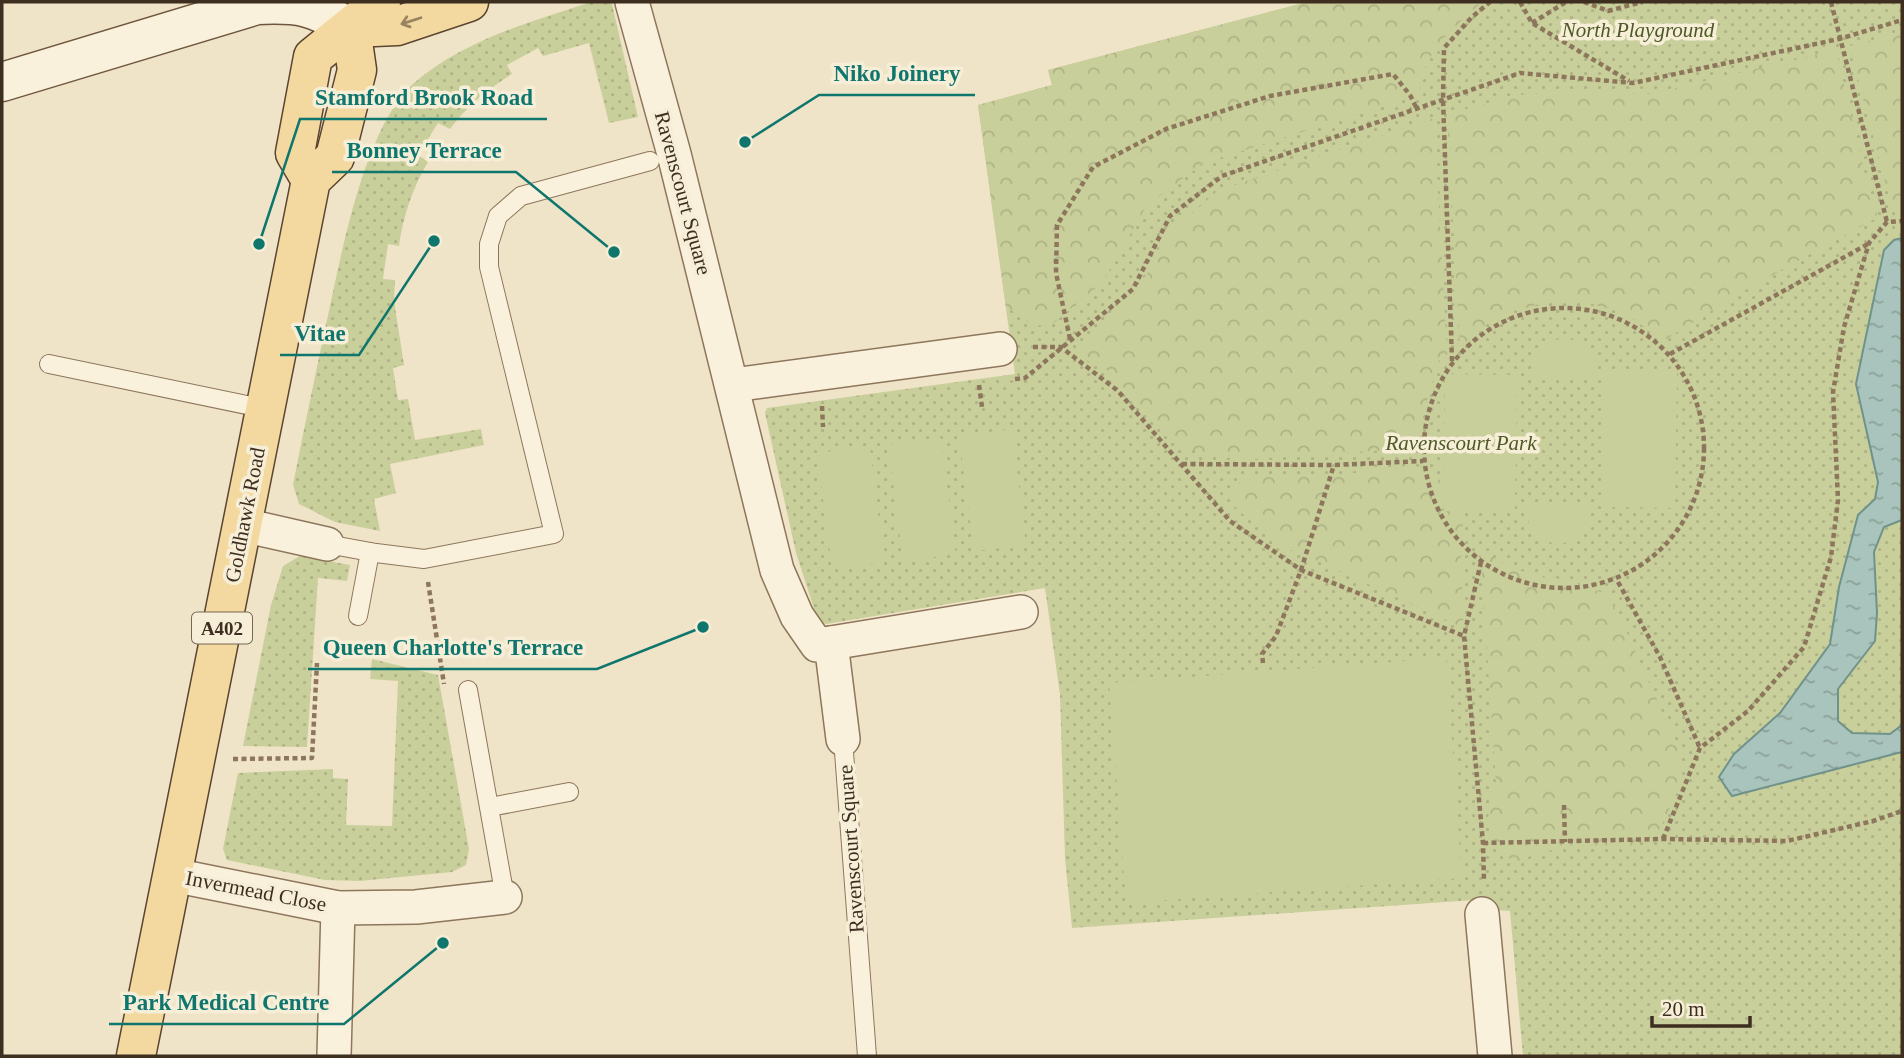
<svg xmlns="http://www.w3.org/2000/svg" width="1904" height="1058" font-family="Georgia,serif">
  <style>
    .grass { fill: url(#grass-dots) }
    .forest { fill: url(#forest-crowns) }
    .garden { fill: #c9cf9b }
    .water { fill: url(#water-ripples); stroke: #6f938a; stroke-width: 2 }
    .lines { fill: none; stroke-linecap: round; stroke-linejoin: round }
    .lane-casing { stroke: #8d765c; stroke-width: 20 }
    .street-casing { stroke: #8d765c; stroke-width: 36 }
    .secondary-casing { stroke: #6f573f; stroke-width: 41 }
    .primary-casing { stroke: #5b4430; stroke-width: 41 }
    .path { stroke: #8d765c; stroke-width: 4.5; stroke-dasharray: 5 3.5; stroke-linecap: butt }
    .lane { stroke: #faf1dc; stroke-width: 18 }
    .street { stroke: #faf1dc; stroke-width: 33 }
    .secondary { stroke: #faf1dc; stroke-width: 38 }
    .primary { stroke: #f3d9a0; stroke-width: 38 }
    .oneway { stroke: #988460 }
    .labels { text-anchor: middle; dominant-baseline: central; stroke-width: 7; stroke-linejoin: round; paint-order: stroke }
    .shield { fill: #f7eed8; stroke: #756857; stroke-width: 2 }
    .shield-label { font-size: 19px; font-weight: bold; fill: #3d2e20 }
    .park-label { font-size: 21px; font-style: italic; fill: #4d5a26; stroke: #f7eed8 }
    .street-label { font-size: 21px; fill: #3d2e20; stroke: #f7eed8 }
    .leader { fill: none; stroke: #0f766e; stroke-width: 2.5 }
    .callout-dot { fill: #0f766e; stroke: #f7eed8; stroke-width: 2.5 }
    .callout-label { font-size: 23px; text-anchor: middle; font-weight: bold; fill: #0f766e; stroke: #f7eed8; stroke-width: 7; stroke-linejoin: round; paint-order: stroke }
  </style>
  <defs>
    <pattern id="grass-dots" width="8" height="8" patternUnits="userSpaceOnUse" patternTransform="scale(1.75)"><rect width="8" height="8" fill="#c9cf9b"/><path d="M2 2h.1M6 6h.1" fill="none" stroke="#aeb285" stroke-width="1.8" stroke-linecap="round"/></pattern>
    <pattern id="forest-crowns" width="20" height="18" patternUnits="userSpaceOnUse" patternTransform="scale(1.75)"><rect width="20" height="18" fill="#c9cf9b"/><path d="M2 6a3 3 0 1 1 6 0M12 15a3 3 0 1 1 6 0" fill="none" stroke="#aeb285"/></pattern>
    <pattern id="water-ripples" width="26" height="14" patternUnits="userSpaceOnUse" patternTransform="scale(1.75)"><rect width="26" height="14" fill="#a9c4bc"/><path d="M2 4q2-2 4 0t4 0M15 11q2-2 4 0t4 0" fill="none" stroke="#8ba098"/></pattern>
  </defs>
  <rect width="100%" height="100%" fill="#f0e4c8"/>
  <g class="grass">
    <path d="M 591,2 L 610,2 L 612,4 L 638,117 L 609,123 L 589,43 L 543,56 L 538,48 L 507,65 L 512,74 C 489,88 466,107 450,129 L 438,123 L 418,155 L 428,162 C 413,187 403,216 399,246 L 388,244 L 383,279 L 395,280 L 394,301 L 404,365 L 393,368 L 398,400 L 408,399 L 415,440 L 481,429 L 484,445 L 390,464 L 396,493 L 374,499 L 380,531 L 335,522 L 299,504 L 293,485 C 303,433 314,381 325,329 C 340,263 362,129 414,83 C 464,40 530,22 591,2 Z"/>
    <polygon points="1307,2 1902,2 1902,1056 1523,1056 1510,911 1495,910 1475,900 1072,928 1065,858 1060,695 1045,588 826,624 818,621 796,553 765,413 767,408 1015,374 978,105 1052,85 1048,70"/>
    <polygon points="300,556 350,565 347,581 318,578 307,747 243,746 271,605 283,566"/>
    <polygon points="372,659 438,675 469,849 466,865 452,872 360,881 325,880 227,860 223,849 238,773 333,769 333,778 348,779 346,825 392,826 398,681 370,679"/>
  </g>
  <g class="forest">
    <path d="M 1307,2 L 1482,2 C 1457,25 1418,55 1421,94 L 1204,163 L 1147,205 L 1102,283 L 1052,324 L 1035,326 L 1006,307 L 978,105 L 1052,85 L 1048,70 Z"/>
    <polygon points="1902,33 1902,210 1893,211 1849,46"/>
    <polygon points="1836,50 1868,187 1878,217 1738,294 1663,341 1627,314 1592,304 1569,301 1543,303 1510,312 1486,325 1460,349 1447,114 1525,94 1572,92 1650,94"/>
    <polygon points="1434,118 1447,353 1438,362 1414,448 1240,460 1198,452 1185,446 1166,431 1105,368 1083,359 1076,347 1129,301 1148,272 1163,240 1217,191"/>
    <polygon points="1405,466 1431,467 1454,502 1463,523 1461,562 1464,619 1457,625 1307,556 1279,546 1234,506 1234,487 1248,475 1340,475"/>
    <polygon points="1480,548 1512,569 1573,582 1606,594 1619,615 1677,745 1682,781 1660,829 1634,848 1570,848 1540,852 1516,862 1497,851 1487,822 1496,783"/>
  </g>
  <g class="garden">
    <path d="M 1564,338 C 1589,342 1596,355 1596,378 L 1532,378 C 1532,355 1541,342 1564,338 Z"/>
    <polygon points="1604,369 1677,371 1675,508 1604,507"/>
    <polygon points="1445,374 1517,375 1515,512 1444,511"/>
    <polygon points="1012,429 1026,545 974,551 959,436"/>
    <polygon points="941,438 956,554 903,561 888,444"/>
    <polygon points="870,446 884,563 832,569 817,453"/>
    <path d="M 1528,503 L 1591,503 C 1591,552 1538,555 1528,520 C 1527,515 1528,508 1528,503 Z"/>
    <polygon points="1446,658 1462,878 1126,903 1109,683"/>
  </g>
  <polygon class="water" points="1902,238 1902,520 1884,527 1874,552 1877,613 1875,641 1838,689 1838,721 1852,733 1890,734 1902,725 1902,752 1732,796 1719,777 1734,754 1780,713 1830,644 1839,587 1858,515 1875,499 1878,482 1856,384 1884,250 1894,240"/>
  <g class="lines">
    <g class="lane-casing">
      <g id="lane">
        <polyline points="49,364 266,409"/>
        <polyline points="327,544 376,553 424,559 554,534 489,267 489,244 498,216 521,196 650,161"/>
        <polyline points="358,616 370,552"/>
        <polyline points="468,690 505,897"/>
        <polyline points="843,739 867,1056"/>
        <polyline points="490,807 569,792"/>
      </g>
    </g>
    <g class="street-casing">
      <g id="street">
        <polyline points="632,2 674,154 777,570 797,616 817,645 831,643 843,739"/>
        <polyline points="733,385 1000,349"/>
        <polyline points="243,525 327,544"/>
        <polyline points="831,643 1021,612"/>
        <polyline points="173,875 338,908 416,907 505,897"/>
        <polyline points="1482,914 1495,1056"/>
        <polyline points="334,1056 338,908"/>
      </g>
    </g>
    <g class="secondary-casing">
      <path id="secondary" d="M 2,82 L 257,5 C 302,3 311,6 351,28"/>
    </g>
    <g class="primary-casing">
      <g id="primary">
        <polyline points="351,28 397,26 469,2"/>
        <polyline points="311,180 295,153 313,57 381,2"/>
        <polyline points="136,1056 311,180 335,157 357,70 351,28"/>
      </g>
    </g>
    <g class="path">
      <polyline points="1520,2 1532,23 1629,81"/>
      <polyline points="1584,2 1608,11 1642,2"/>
      <polyline points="1831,2 1887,222"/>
      <polyline points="1532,23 1566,2"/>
      <circle cx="1564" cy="448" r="140"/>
      <polyline points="1070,339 1056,273 1057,225 1093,167 1166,129 1270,96 1393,74 1410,95 1417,109"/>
      <polyline points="1033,347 1061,347 1118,391 1230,521 1301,570 1464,636"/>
      <polyline points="1670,354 1868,244"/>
      <polyline points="1452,361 1443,99 1444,48 1472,17 1490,2"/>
      <polyline points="1015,379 1025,378 1133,289 1170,216 1222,176 1520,73 1633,83 1839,39 1902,20"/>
      <polyline points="979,385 982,407"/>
      <polyline points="822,406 823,427"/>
      <polyline points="1182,464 1334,465 1423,461"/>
      <polyline points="1481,562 1464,636 1483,843 1484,882"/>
      <polyline points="428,582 444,684"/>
      <polyline points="1618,582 1660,657 1700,748"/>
      <polyline points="1263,663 1262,654 1276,636 1301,570 1334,465"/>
      <polyline points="233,759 312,758 317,663"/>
      <polyline points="1564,805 1565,842"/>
      <polyline points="1663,839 1700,748 1748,711 1804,647 1831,557 1838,500 1833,392 1844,327 1869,243 1887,222 1902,221"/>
      <polyline points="1483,843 1663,839 1787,841 1873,821 1902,811"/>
    </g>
    <use href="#lane" class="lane"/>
    <use href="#street" class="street"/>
    <use href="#secondary" class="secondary"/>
    <use href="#primary" class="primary"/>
  </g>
  <defs><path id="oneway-shaft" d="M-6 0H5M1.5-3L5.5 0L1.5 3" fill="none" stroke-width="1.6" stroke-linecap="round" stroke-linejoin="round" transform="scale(1.75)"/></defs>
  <use class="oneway" href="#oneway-shaft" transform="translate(411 21) rotate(162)"/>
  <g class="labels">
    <rect class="shield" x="192" y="612.5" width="60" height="31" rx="5"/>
    <g class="shield-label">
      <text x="222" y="628">A402</text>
    </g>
    <g class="park-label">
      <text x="1638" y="30">North Playground</text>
      <text x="1461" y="443">Ravenscourt Park</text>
    </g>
    <g class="street-label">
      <text transform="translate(683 193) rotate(75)">Ravenscourt Square</text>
      <text transform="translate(245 515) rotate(-79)">Goldhawk Road</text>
      <text transform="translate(851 849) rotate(-94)">Ravenscourt Square</text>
      <text transform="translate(256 891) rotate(11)">Invermead Close</text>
    </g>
  </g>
  <path class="leader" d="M745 142L819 95H975M259 244L300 119H547M614 252L516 172H332M434 241L359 355H280M703 627L597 669H308M443 943L344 1024H109"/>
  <g class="callout-dot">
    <circle cx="745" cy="142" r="7"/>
    <circle cx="259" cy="244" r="7"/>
    <circle cx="614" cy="252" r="7"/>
    <circle cx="434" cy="241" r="7"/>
    <circle cx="703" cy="627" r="7"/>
    <circle cx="443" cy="943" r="7"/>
  </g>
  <g class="callout-label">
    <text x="897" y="81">Niko Joinery</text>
    <text x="424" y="105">Stamford Brook Road</text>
    <text x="424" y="158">Bonney Terrace</text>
    <text x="320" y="341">Vitae</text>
    <text x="453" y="655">Queen Charlotte's Terrace</text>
    <text x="226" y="1010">Park Medical Centre</text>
  </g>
  <rect width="1904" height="1058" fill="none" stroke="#3d2e20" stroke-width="7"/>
  <path d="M1652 1016v10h98v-10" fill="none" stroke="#3d2e20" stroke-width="3.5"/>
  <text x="1662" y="1016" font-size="21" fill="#3d2e20" stroke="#f7eed8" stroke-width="5" paint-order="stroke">20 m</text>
</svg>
